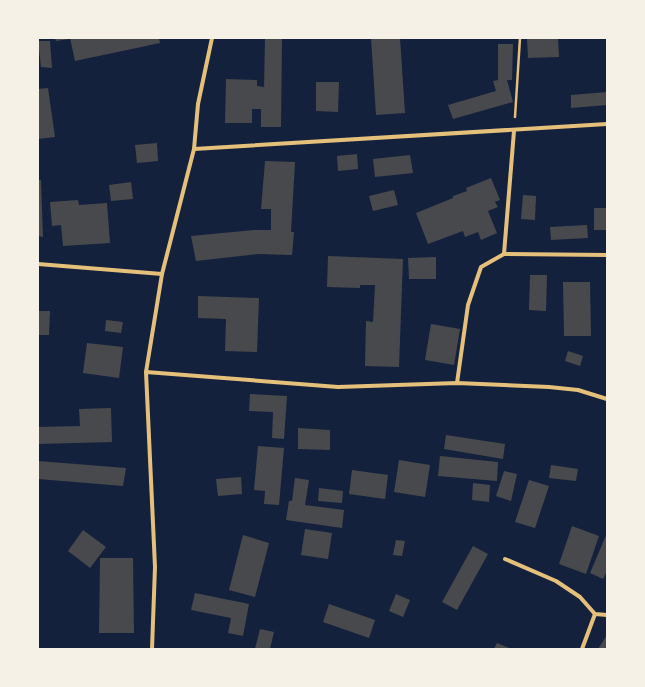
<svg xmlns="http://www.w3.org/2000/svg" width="645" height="687" font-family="Literata,serif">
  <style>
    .building { fill: #48494c }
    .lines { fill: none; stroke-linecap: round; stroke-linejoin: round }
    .path { stroke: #e5c07b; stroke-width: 2.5 }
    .minor { stroke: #e5c07b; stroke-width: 4 }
  </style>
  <rect width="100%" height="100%" fill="#14213d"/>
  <g class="building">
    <polygon points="55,38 69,38 69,39 56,41"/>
    <polygon points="70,38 159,38 160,43 75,61"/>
    <polygon points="265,38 282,38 281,127 261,127 261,109 252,109 252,123 225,123 226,79 257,80 257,86 264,87"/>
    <polygon points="371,38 400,38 405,113 376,115"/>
    <polygon points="527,38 558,38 559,57 528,58"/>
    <polygon points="38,41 50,41 52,68 41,67"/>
    <polygon points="498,44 513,44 512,80 507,80 513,102 453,119 448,105 496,91 493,81 498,80"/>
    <polygon points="316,82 339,82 338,112 316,111"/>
    <polygon points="48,88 55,137 38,139 38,89"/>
    <polygon points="607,92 607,105 571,108 571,95"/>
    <polygon points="157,143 158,161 137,163 135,145"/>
    <polygon points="357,154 358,169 338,171 337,156"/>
    <polygon points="410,155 413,173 375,177 373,159"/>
    <polygon points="265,161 295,162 291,232 294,232 292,255 258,254 196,261 191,236 254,230 271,230 271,209 261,209"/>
    <polygon points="491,178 500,200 495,202 498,207 488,211 497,233 481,240 478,232 465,237 463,231 428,244 416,213 453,198 453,196 467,191 466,188"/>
    <polygon points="38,180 41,180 43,237 38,236"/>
    <polygon points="131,182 133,199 111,201 109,185"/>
    <polygon points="394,190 398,205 373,211 369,196"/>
    <polygon points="523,195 536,196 535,220 521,219"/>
    <polygon points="78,200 79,205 107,203 110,243 63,246 61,225 52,226 50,202"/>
    <rect x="594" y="208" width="13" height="22"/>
    <polygon points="587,225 588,238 551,240 550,227"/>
    <polygon points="328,256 403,259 399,367 365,366 366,321 373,322 375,285 360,285 360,288 327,287"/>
    <polygon points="436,257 436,279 409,279 408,258"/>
    <polygon points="530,275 547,275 546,311 529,310"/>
    <polygon points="563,282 590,282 591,336 564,336"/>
    <polygon points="198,296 259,298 257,352 225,351 226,319 198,318"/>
    <polygon points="38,311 50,311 49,335 38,335"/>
    <polygon points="106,320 123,322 121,333 105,331"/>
    <polygon points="431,324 460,329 454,365 425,360"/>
    <polygon points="87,343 123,347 119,378 83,373"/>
    <polygon points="568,351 583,356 580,366 565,361"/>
    <polygon points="250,394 287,396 284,439 272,438 273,412 249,411"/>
    <polygon points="111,408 112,442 38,444 38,427 80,426 79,409"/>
    <polygon points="298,428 330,430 330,450 298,449"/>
    <polygon points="446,435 505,444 503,459 444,449"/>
    <polygon points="258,446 284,448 279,505 264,504 265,491 254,490"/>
    <polygon points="440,456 498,462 497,481 438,476"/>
    <polygon points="399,460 430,465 425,497 394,492"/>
    <polygon points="38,461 126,468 123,486 38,479"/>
    <polygon points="551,465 578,469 576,481 549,478"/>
    <polygon points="352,470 388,475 385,499 349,494"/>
    <polygon points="504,471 517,474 511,501 496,496"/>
    <polygon points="241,477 242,494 218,496 216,479"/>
    <polygon points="295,478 309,480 305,505 344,510 342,528 286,520 289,501 292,501"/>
    <polygon points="529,480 549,486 535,528 515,522"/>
    <polygon points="473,483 490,485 489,502 472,500"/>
    <polygon points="319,488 343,491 342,503 318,501"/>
    <polygon points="572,526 599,536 586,574 559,564"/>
    <polygon points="305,529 332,533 328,559 301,555"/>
    <polygon points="83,530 106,547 90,568 68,551"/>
    <polygon points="607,533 607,571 603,579 590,573"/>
    <polygon points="243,535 269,543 255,597 229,590"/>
    <polygon points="396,540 405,541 402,556 393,555"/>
    <polygon points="473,546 488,554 457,610 442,602"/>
    <polygon points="100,558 133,558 134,633 99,633"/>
    <polygon points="195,593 249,604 243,636 228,633 231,618 191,610"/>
    <polygon points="396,594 410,600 403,617 389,611"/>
    <polygon points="329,604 375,620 369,638 323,622"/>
    <polygon points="260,629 274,632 270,649 255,649"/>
    <polygon points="607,635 607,649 598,649"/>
    <polygon points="497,643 512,649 494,649"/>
  </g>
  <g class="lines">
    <polyline class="path" points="515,117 520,38"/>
    <g class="minor">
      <polyline points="194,149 607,124"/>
      <polyline points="504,254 514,131"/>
      <polyline points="38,264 162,274"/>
      <polyline points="146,372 338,387 457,383 549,387 578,390 607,399"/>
      <polyline points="457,383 468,305 481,267 504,254 607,255"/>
      <polyline points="505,559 556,581 580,597 595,614 607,615"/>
      <polyline points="152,649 155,567 146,372 162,274 194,149 198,104 212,38"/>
      <polyline points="582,649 595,614"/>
    </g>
  </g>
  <rect width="645" height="687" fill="none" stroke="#f6f1e7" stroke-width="78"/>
</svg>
